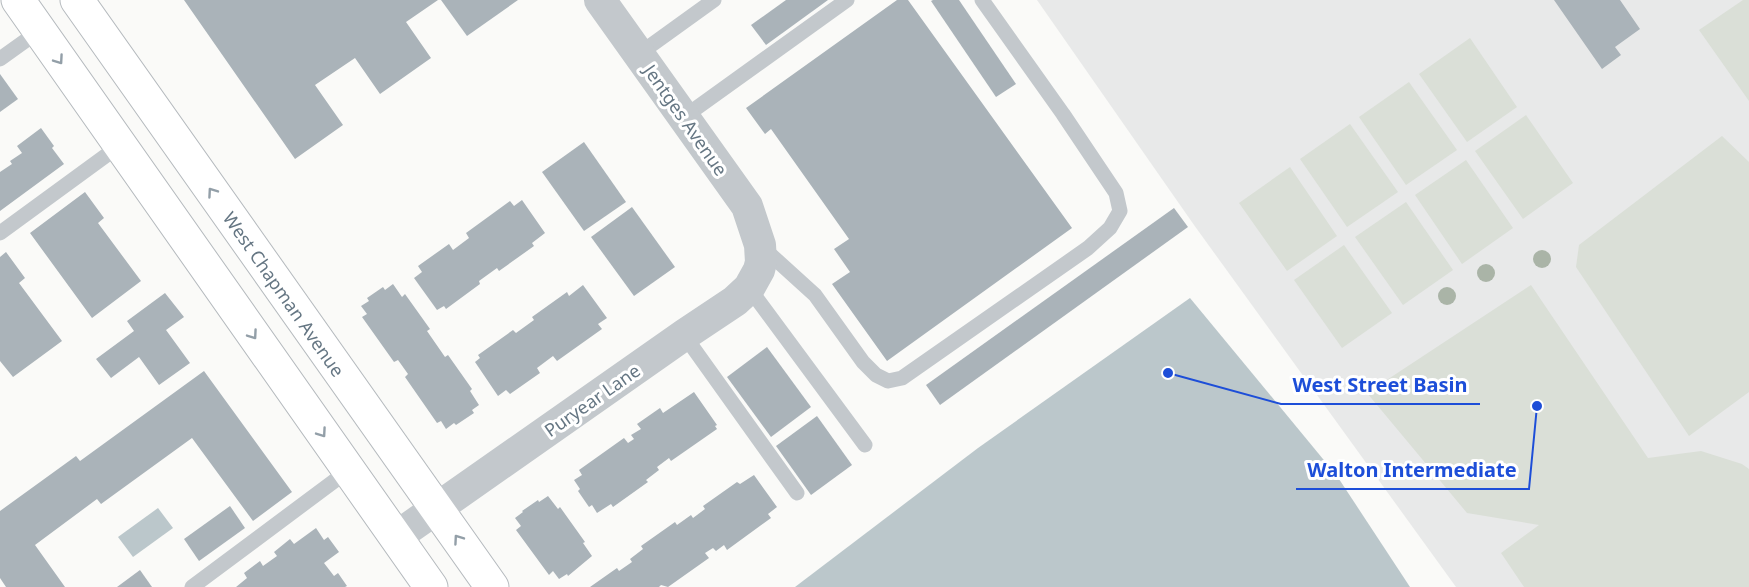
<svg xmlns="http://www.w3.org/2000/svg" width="1749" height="587" font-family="'Noto Sans',sans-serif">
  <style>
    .built { fill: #e8e9e9 }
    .green { fill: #dadfd7 }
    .water { fill: #bbc7cb }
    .building { fill: #aab3b9 }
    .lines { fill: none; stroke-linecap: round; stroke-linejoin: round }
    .primary-casing { stroke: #b5babe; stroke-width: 35 }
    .lane { stroke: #c3c8cc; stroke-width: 15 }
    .street { stroke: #c3c8cc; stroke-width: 32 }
    .primary { stroke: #fff; stroke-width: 33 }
    .tree { fill: #aab4a7 }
    .oneway { stroke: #939fa8 }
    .labels { text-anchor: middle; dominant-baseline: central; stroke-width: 6; stroke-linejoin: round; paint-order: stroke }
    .street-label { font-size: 18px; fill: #657683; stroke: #fff }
    .leader { fill: none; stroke: #1d4ed8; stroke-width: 2 }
    .callout-dot { fill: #1d4ed8; stroke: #fff; stroke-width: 2 }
    .callout-label { font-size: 20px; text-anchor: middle; font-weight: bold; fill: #1d4ed8; stroke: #fff; stroke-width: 6; stroke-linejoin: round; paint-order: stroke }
  </style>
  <rect width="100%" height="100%" fill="#fafaf8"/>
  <polygon class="built" points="1037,0 1749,0 1749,587 1456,587 1194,225"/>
  <g class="green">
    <polygon points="1743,0 1749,0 1749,101 1699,30"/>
    <polygon points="1470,38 1517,107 1467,142 1419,74"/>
    <polygon points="1409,82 1457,150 1406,185 1359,117"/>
    <polygon points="1526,115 1573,183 1523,219 1475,151"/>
    <polygon points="1350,124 1398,192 1347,227 1300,159"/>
    <polygon points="1722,136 1749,162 1749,392 1689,436 1576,267 1579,245"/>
    <polygon points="1466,160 1513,228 1462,264 1415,195"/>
    <polygon points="1290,167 1337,236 1287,271 1239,203"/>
    <polygon points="1406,202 1453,270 1403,305 1355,237"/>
    <polygon points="1344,245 1392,313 1342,348 1294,280"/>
    <polygon points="1531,285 1648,458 1701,451 1742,464 1749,469 1749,587 1524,587 1501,553 1539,525 1467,513 1367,393"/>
  </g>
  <g class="water">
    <polygon points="1190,298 1337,476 1410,587 795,587 978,448"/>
    <polygon points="158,508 173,528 133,557 118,537"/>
  </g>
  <g class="building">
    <polygon points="184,0 438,0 406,22 431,58 380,94 355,58 315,85 343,125 295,159"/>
    <polygon points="441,0 518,0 467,36"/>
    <polygon points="786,0 828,0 766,45 751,25"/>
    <polygon points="897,0 908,0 1072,228 887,361 832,284 850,272 834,249 849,239 771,129 765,134 746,108"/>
    <polygon points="933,0 959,0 1016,84 996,97 931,1"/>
    <polygon points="1554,0 1620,0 1640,29 1615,47 1621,55 1602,69"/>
    <polygon points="0,74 18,99 0,112"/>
    <polygon points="41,128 54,146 52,148 64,164 0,211 0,172 12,164 10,161 22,153 17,146"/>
    <polygon points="584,142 626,202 584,231 542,172"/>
    <polygon points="85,192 104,218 98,223 141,281 92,318 30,233"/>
    <polygon points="522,200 545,233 532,243 534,246 499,271 497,268 479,281 480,284 446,309 444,306 437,310 414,278 422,272 418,266 449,244 453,250 469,238 466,233 510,201 514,206"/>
    <polygon points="632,207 675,267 634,296 591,237"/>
    <polygon points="1174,208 1188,227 940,405 926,385"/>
    <polygon points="6,252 25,278 19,283 62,341 13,377 0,361 0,257"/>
    <polygon points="393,284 402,297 405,294 430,329 427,331 445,357 448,355 472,389 470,391 479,405 472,410 474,413 456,425 454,423 446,429 441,421 437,423 405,377 408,374 398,360 394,362 362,317 367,314 361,306 369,301 367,298 383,287 385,290"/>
    <polygon points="583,285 607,318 598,324 602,329 557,361 553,356 537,368 540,373 510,394 506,390 498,396 475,362 480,358 478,355 513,330 516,333 534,320 532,317 567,292 569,296"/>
    <polygon points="165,293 184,317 166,330 190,363 159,385 139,357 111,378 96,359 134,331 127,321"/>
    <polygon points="767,347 811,407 771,437 727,377"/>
    <polygon points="204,371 292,492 253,521 192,438 101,504 97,499 35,545 65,587 6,587 0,578 0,511 76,456 80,461"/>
    <polygon points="694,392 717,425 715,426 717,429 671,461 669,458 657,467 659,470 646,480 648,482 613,507 611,504 597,513 592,505 589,507 578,491 580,489 574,480 582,475 579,470 624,438 628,443 634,439 631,435 641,429 637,424 660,408 663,413"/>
    <polygon points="817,416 852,465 811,495 776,446"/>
    <polygon points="754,475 777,507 768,514 771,518 727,550 724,545 716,551 713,548 705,553 709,558 668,587 661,585 659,587 590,587 617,568 619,571 632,562 630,559 643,549 641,546 675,522 677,525 691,515 693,518 705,509 703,506 737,482 740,484"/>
    <polygon points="548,496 558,509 560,507 585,542 583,543 592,556 568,576 567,574 559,579 553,571 549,575 516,530 521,526 515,518 523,512 522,511 538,500 539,502"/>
    <polygon points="230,506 245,528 199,561 184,539"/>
    <polygon points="316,528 324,540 328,537 339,552 324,563 334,576 338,573 347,586 345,587 236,587 247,578 244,573 260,561 263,566 277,556 274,552 290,539 294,544"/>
    <polygon points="140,570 152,587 117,587"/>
  </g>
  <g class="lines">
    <g class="primary-casing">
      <g id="primary">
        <polyline points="18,0 431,587"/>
        <polyline points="77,0 492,587"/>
      </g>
    </g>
    <g class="lane">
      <polyline points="639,54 714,0"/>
      <polyline points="0,59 39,31"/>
      <polyline points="684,117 847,0"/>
      <polyline points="0,233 119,146"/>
      <polyline points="762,247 815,295 863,362 876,375 888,381 902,378 1088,248 1110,228 1120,211 1116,193 1063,114 982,0"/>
      <polyline points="749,288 865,445"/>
      <polyline points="684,335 797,493"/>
      <polyline points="192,587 349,470"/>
    </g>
    <polyline class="street" points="396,537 684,335 735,301 749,288 759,270 761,262 760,245 747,206 600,0"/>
    <use href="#primary" class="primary"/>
  </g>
  <g class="tree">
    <circle cx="1542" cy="259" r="9"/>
    <circle cx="1486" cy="273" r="9"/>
    <circle cx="1447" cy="296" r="9"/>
  </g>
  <defs><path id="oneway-chevron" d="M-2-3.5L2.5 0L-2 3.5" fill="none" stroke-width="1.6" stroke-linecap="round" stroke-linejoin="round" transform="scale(1.5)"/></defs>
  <g class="oneway">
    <use href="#oneway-chevron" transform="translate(59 60) rotate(55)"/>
    <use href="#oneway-chevron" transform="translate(212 192) rotate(-125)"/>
    <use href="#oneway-chevron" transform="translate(253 335) rotate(55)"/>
    <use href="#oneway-chevron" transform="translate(322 433) rotate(55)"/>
    <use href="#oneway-chevron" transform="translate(458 539) rotate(-125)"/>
  </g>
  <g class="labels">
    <g class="street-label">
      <text transform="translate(686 120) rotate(55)">Jentges Avenue</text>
      <text transform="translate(284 294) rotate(55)">West Chapman Avenue</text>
      <text transform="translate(592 400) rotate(-35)">Puryear Lane</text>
    </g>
  </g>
  <path class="leader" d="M1168 373L1281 404H1480M1537 406L1529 489H1296"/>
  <g class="callout-dot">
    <circle cx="1168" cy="373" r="6"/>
    <circle cx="1537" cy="406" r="6"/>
  </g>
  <g class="callout-label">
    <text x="1380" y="392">West Street Basin</text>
    <text x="1412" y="477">Walton Intermediate</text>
  </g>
</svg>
